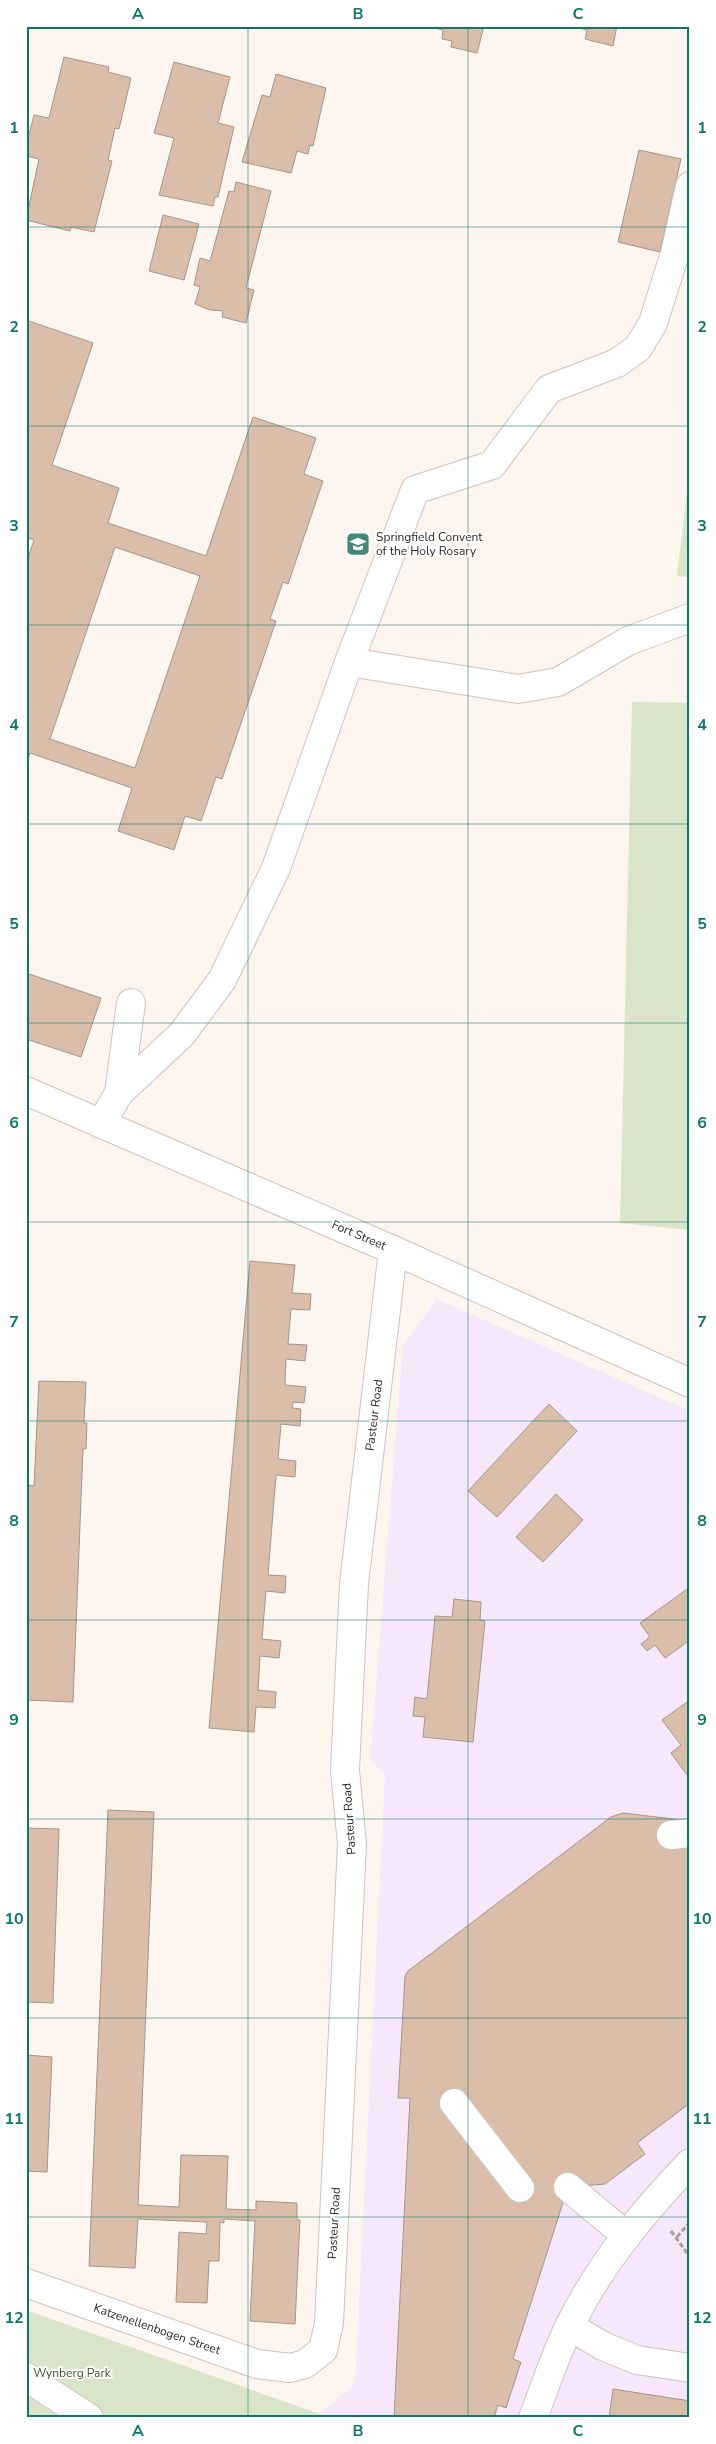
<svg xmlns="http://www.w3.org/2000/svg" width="716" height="2444" font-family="'Nunito Sans',sans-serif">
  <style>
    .medical { fill: #f7e7fa }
    .green { fill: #d9e5ca }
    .building { fill: #dbbea9; stroke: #a1968f; fill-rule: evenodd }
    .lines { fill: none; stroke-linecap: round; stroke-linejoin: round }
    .minor-casing { stroke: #cec3bb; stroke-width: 30 }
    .path { stroke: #a7a09b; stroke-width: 3; stroke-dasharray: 5 2.5; stroke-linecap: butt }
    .minor { stroke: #fff; stroke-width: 28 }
    .grid { fill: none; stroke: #0f766e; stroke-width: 1; stroke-opacity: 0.55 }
    .labels { text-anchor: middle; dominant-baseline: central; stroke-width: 4; stroke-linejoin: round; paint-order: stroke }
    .poi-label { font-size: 12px; fill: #2e2a27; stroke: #fff; text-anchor: start }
    .street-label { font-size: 12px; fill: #2e2a27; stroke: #fff }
    .park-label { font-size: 12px; fill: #455829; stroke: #fff }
    .neatline { fill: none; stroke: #0f766e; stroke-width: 2 }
    .grid-label { font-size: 16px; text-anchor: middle; font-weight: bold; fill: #0f766e }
  </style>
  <rect width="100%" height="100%" fill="#fff5ef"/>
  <polygon class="medical" points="437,1299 690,1411 690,2418 322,2418 320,2414 355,2384 385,1774 370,1761 403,1346"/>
  <g class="green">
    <polygon points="687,493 690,494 690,577 677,576"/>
    <polygon points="632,702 690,703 690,1230 620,1223"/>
    <polygon points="26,2310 320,2414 322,2418 26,2418"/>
  </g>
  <g class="building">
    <polygon points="426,26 484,26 477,53 451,47 452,41 442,39 443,30"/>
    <polygon points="572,26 617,26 613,46 585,39 587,30"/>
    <polygon points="64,57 109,67 108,72 131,78 119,129 115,128 108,160 112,161 94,232 71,227 70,231 26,220 39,159 26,156 26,147 34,115 49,118"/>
    <polygon points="174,62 230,77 218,123 234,127 218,197 215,197 213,206 159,195 174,138 154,133"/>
    <polygon points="276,74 326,88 313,146 310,145 308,154 297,151 291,173 242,162 262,95 270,97"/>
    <polygon points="639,150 681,159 660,252 618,242"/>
    <polygon points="236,182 271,191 246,288 254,290 246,323 222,317 223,311 210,310 195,304 200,287 194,285 200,258 210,261 229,191 234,192"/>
    <polygon points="163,215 199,224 184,280 149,271"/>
    <path d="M 26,320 L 93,343 L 52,465 L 119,488 L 108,523 L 206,556 L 253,417 L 316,438 L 304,474 L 323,481 L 288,584 L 283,582 L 270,619 L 276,621 L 222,779 L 216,777 L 201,821 L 185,816 L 174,850 L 118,831 L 132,788 L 30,753 L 26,764 L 26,564 L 34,540 L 26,537 ZM 115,547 L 200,576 L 135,768 L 50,739 Z"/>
    <polygon points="26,973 101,998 81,1057 26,1039"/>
    <polygon points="250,1261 295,1265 292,1293 311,1294 310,1310 291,1309 288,1344 307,1345 305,1361 286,1359 285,1385 306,1387 304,1403 293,1402 292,1408 301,1409 300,1426 281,1424 278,1459 296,1461 295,1477 276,1475 268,1575 286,1576 285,1593 266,1591 262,1639 281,1641 279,1658 260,1656 258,1690 276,1692 275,1708 256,1707 254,1732 209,1728"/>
    <polygon points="39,1381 86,1382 84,1423 87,1423 86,1449 83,1449 73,1702 26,1700 26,1485 34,1486"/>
    <polygon points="549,1404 577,1431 497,1517 468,1491"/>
    <polygon points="556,1494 583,1520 543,1562 516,1537"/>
    <polygon points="690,1587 690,1640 665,1658 655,1645 647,1651 641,1644 650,1637 640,1623"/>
    <polygon points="454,1599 481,1602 480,1620 485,1621 473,1742 423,1737 425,1717 413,1716 415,1697 427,1699 435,1616 452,1617"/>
    <polygon points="690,1700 690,1779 671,1753 681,1745 662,1720"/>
    <polygon points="108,1810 154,1812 138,2205 179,2207 181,2155 228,2156 226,2209 256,2210 256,2201 297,2203 297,2220 300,2220 295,2324 250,2321 255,2221 224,2219 224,2223 220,2222 219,2261 209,2261 207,2303 176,2302 179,2232 206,2234 207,2222 138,2219 135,2268 89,2266"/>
    <polygon points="623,1813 690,1821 690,2103 637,2143 645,2154 605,2184 568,2187 513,2359 521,2362 506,2408 498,2405 494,2418 394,2418 410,2098 398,2098 405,1976 408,1971 611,1817"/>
    <polygon points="26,1828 59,1829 53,2003 26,2002"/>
    <polygon points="26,2055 52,2057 47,2172 26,2171"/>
    <polygon points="613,2389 690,2401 690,2418 609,2418"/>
  </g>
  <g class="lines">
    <g class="minor-casing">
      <g id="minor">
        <polyline points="349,662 518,689 558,682 628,641 690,618"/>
        <polyline points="26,1091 393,1250 690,1383"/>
        <polyline points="119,1093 131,1003"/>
        <polyline points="101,1124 119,1093 182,1034 222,980 276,868 349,662 415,490 492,465 549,389 617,363 638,348 653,323 675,253 690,186"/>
        <polyline points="671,1835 690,1833"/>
        <polyline points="454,2103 520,2188"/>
        <polyline points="568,2187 627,2236"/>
        <polyline points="26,2283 257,2364 290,2368 305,2364 323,2350 329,2323 352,1844 345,1770 354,1584 393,1250"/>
        <polyline points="569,2326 603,2346 637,2360 690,2368"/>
        <polyline points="26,2377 89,2418"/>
        <path d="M 533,2418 C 545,2387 555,2355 570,2325 C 600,2264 643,2212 690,2163"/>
      </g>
    </g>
    <g class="path">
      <polyline points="26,134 29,135"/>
      <polyline points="671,2231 690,2257"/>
      <polyline points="677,2237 690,2222"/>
    </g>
    <use href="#minor" class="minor"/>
  </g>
  <path class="grid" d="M 248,26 L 248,2418M 468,26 L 468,2418M 26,227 L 690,227M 26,426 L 690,426M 26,625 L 690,625M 26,824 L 690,824M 26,1023 L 690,1023M 26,1222 L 690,1222M 26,1421 L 690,1421M 26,1620 L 690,1620M 26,1819 L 690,1819M 26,2018 L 690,2018M 26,2217 L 690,2217"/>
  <defs>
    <g id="school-square" transform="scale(1.25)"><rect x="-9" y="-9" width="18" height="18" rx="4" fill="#44877a" stroke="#fff"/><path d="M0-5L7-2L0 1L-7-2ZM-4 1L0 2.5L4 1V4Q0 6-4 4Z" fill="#fff"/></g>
  </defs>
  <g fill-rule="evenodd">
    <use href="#school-square" x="358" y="544"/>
  </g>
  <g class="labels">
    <g class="poi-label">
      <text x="376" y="537">Springfield Convent<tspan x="376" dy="14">of the Holy Rosary</tspan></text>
    </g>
    <g class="street-label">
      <text transform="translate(359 1235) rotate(23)">Fort Street</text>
      <text transform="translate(374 1415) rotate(-83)">Pasteur Road</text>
      <text transform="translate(349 1819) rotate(-94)">Pasteur Road</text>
      <text transform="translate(334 2223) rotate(-87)">Pasteur Road</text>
      <text transform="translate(157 2329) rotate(19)">Katzenellenbogen Street</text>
    </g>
    <g class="park-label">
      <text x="72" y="2373">Wynberg Park</text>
    </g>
  </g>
  <rect width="716" height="2444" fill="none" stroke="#ffffff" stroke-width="55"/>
  <rect x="28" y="28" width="660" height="2388" class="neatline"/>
  <g class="grid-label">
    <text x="138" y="19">A</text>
    <text x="358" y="19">B</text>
    <text x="578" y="19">C</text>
    <text x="14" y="133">1</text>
    <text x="702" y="133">1</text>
    <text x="14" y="332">2</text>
    <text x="702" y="332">2</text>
    <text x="14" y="531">3</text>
    <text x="702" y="531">3</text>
    <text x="14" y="730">4</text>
    <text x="702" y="730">4</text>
    <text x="14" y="929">5</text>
    <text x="702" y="929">5</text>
    <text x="14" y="1128">6</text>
    <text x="702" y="1128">6</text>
    <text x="14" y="1327">7</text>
    <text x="702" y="1327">7</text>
    <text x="14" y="1526">8</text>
    <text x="702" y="1526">8</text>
    <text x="14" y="1725">9</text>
    <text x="702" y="1725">9</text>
    <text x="14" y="1924">10</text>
    <text x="702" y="1924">10</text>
    <text x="14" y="2124">11</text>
    <text x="702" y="2124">11</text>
    <text x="14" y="2323">12</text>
    <text x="702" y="2323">12</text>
    <text x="138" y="2436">A</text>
    <text x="358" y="2436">B</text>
    <text x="578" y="2436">C</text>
  </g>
</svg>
